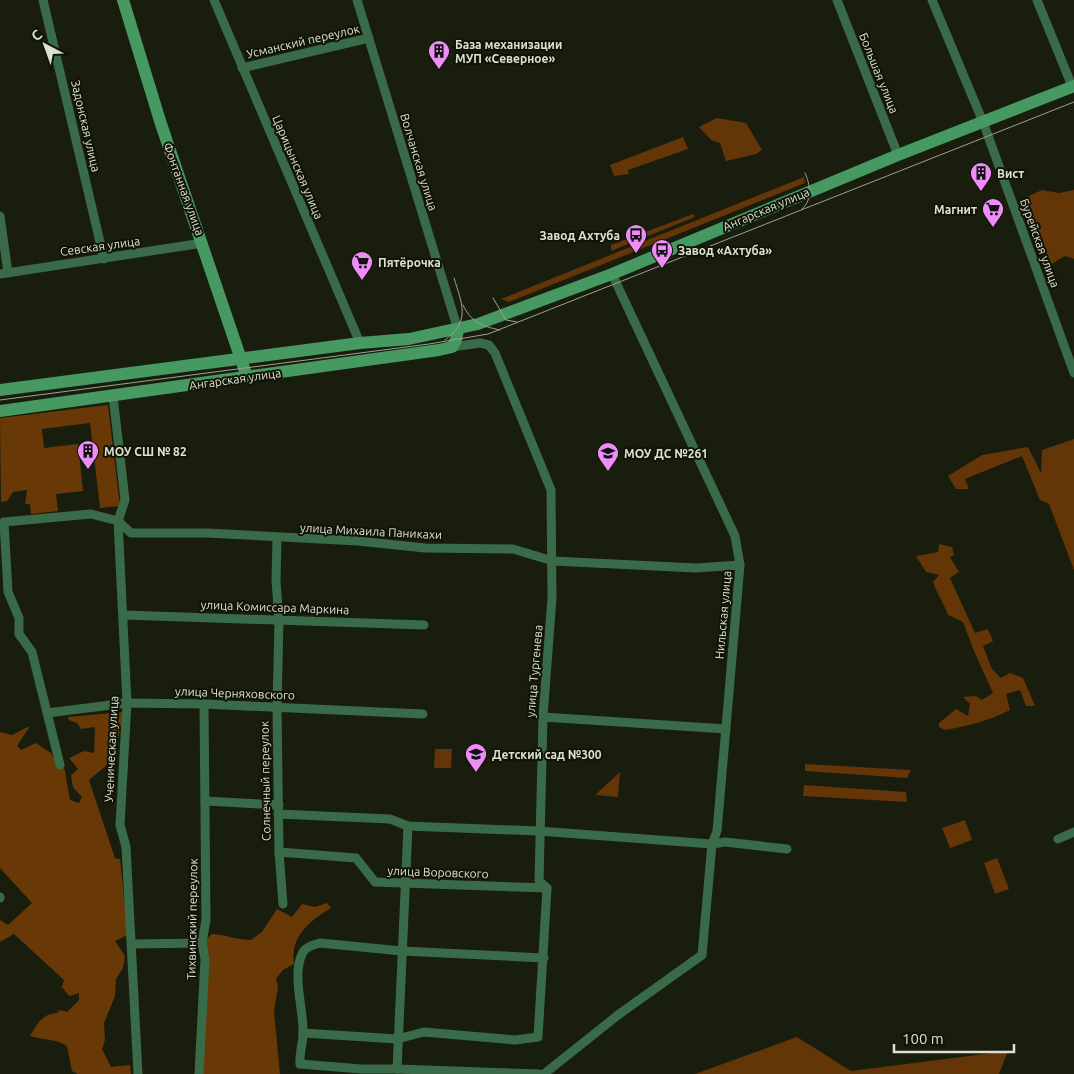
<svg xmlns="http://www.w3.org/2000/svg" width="1074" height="1074" font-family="Ubuntu,sans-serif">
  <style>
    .green { fill: #643507 }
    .forest { fill: #693807 }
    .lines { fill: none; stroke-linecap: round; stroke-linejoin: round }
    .minor { stroke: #3a6b48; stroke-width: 9 }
    .secondary { stroke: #469960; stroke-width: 12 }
    .tram { stroke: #9da094; stroke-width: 1 }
    .labels { text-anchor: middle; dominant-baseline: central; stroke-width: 4; stroke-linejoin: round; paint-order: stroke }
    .street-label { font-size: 12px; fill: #dde0d5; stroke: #101405 }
    .poi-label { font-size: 12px; font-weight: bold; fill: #dde0d5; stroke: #101405; text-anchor: start }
  </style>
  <rect width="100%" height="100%" fill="#191d0d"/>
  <g class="green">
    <polygon points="717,118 746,123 762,150 756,154 726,161 720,143 711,140 699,127"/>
    <polygon points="683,137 688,149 628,170 629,174 614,176 610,165"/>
    <polygon points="804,177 805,183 509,302 501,299"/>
    <polygon points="1042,190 1059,193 1074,190 1074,259 1065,256 1048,266 1020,200"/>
    <polygon points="693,214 695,217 611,251 611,245"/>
    <polygon points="1074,439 1074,570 1049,504 1040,500 1022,456 965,479 969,489 956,489 948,476 982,455 1028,447 1041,473 1042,450"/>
    <path d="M 939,544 L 952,547 L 954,555 L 950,557 L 959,572 L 950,578 L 975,633 L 988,629 L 993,641 L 983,646 L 992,669 L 1001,678 L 1010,673 L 1023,678 L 1035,706 L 1026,706 L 1020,690 L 1006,694 L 1010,710 C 989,721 968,726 945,730 L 939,727 L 939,723 L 956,709 L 968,716 L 970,704 L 963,697 L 976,696 L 982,700 L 993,693 L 974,651 L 963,622 L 948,615 C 944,603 937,594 933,582 L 939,575 L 926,572 L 916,556 L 938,552 Z"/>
    <polygon points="435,749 452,749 451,768 434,768"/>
    <polygon points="805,764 911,770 907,778 805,771"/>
    <polygon points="620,772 618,797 595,795"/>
    <polygon points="804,785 906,792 907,802 803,796"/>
    <polygon points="965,820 972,840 950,848 942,828"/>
    <polygon points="997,858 1009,889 995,894 984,863"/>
    <polygon points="797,1037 851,1071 1008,1051 999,1074 695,1074"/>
  </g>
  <g class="forest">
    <polygon points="108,405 120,506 100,508 90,423 42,429 44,448 78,444 83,491 56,494 58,511 31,514 30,504 25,504 27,490 13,492 7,501 1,502 0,418"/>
    <path d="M 124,712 L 113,760 L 89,780 L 115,858 L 120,859 L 128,935 L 115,941 L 125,956 L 123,968 L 116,979 L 115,996 L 104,1023 L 105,1040 L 102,1049 L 111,1067 L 130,1065 L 131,1074 L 78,1074 L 72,1071 L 67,1046 C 56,1039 43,1040 30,1036 C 37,1024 42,1014 57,1013 L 60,1010 L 67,1012 L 79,1000 L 79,993 L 69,996 L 62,987 L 64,980 L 14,934 L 0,942 L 0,920 L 8,925 L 32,903 L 0,868 L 0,732 L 12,735 L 30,726 L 17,746 L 21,750 L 36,743 L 51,753 L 57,765 L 64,766 L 70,800 L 79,803 L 82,797 L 73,787 L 71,775 L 78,769 L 69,758 L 84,751 L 94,753 L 95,727 L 81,729 L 77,723 L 69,720 L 68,717 Z"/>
    <path d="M 327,903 L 331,908 C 309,921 290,937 294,964 L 283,970 L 276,979 L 278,987 L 274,1011 L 280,1074 L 199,1074 L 202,943 L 212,934 C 226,935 238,940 251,940 L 262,932 L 277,909 L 292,917 L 302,904 L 315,907 Z"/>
  </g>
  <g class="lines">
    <g class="minor">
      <polyline points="43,0 104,259"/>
      <polyline points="214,0 360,343"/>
      <polyline points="357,0 458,330"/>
      <polyline points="837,0 898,155"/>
      <polyline points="932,0 983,122 1074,373"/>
      <polyline points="1037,0 1072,86"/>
      <polyline points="242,68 369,38"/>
      <polyline points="0,216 8,273"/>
      <polyline points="0,274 203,243"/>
      <polyline points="113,396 125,500 118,521 127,703 120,825 126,847 138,1074"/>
      <polyline points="277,538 276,581 279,620 277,707 279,852 283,904"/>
      <polyline points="124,615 424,625"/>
      <polyline points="47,713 127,703 204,704 423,714"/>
      <polyline points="543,717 726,729"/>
      <polyline points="60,765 32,652 19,634 19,618 8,592 4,522 91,514 118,521 131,533 207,533 358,541 425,548 513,549 553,561 696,568 740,565"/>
      <polyline points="205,801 279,805"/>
      <polyline points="278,814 390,819 408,826 538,831 712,844 725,842 787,849"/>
      <polyline points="408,826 397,1069 540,1074"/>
      <polyline points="1058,839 1074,832"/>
      <polyline points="279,852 356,858 375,882 547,888"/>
      <polyline points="0,897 0,898"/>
      <polyline points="132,944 202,943"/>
      <polyline points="303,1033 397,1039 424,1032 515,1040 538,1037 547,888 539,881 543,717 552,598 551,490 495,353 489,345 480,343 452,347"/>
      <path d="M 397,1069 L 361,1069 L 300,1064 C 299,1053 303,1044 303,1033 C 304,1010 291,974 303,952 C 307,946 314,945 320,943 L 402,951 L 544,958"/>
      <polyline points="199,1074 205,959 202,943 206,920 204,704"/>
      <polyline points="544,1074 618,1015 702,955 712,844 717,831 740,565 735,536 612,274"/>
    </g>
    <g class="secondary">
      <polyline points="123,0 161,124 247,377"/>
      <polyline points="0,390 360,343 409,339 478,324 612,274 898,155 1074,86"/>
      <polyline points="0,411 439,350 452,347 456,340 458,330"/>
    </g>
    <g class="tram">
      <path d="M 802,209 C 813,200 810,184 805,173"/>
      <polyline points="493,298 506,320 517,322"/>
      <path d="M 463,305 C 471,322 481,326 500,330"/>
      <path d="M 445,340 C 471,321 462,304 454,278"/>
      <polyline points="0,400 429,344 488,334 1074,102"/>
    </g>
  </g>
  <defs>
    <g id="building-pin" transform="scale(1.125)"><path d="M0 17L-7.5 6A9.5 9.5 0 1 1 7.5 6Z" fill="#ee8cf8" stroke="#101405"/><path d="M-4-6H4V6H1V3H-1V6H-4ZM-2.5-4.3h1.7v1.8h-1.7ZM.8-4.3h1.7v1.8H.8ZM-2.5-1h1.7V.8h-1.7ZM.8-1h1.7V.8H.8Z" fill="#111"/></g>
    <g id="supermarket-pin" transform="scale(1.125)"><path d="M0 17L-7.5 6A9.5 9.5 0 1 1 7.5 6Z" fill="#ee8cf8" stroke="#101405"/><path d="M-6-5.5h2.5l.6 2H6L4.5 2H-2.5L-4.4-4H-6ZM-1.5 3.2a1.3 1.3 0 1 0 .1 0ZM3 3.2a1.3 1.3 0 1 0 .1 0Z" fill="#111"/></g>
    <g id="bus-pin" transform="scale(1.125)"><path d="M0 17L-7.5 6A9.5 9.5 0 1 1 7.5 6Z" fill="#ee8cf8" stroke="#101405"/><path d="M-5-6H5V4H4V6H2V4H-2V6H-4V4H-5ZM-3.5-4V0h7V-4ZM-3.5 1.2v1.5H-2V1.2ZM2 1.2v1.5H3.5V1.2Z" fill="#111"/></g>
    <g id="school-pin" transform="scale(1.125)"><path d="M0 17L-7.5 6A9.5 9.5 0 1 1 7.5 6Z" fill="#ee8cf8" stroke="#101405"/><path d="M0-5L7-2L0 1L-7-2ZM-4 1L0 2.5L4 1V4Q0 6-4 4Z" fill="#111"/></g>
  </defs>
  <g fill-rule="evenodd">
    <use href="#building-pin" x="439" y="51"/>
    <use href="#building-pin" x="981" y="173"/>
    <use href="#supermarket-pin" x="993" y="209"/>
    <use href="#bus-pin" x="636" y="235"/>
    <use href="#bus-pin" x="662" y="250"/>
    <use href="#supermarket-pin" x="362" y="262"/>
    <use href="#building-pin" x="88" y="451"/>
    <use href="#school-pin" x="608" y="453"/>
    <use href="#school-pin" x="476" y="754"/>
  </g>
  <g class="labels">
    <g class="street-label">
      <text transform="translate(303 41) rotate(-13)">Усманский переулок</text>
      <text transform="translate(879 73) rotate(68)">Большая улица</text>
      <text transform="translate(86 126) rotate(77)">Задонская улица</text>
      <text transform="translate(419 162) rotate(73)">Волчанская улица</text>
      <text transform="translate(298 167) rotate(67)">Царицынская улица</text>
      <text transform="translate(184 189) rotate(70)">Фонтанная улица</text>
      <text transform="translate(766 209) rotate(-23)">Ангарская улица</text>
      <text transform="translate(1040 243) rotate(70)">Бурейская улица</text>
      <text transform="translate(100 246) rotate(-8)">Севская улица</text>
      <text transform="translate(235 379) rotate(-8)">Ангарская улица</text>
      <text transform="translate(371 531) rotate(3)">улица Михаила Паникахи</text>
      <text transform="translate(275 607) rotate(2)">улица Комиссара Маркина</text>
      <text transform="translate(723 615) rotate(-85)">Нильская улица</text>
      <text transform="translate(534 671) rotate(-85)">улица Тургенева</text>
      <text transform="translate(235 693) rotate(2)">улица Черняховского</text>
      <text transform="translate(111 749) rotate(-87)">Ученическая улица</text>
      <text transform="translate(265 781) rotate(-91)">Солнечный переулок</text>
      <text transform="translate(438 872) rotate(2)">улица Воровского</text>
      <text transform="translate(192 919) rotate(-89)">Тихвинский переулок</text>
    </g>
    <g class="poi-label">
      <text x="455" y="44">База механизации<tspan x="455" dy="14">МУП «Северное»</tspan></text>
      <text x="997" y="173">Вист</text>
      <text x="977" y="209" text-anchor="end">Магнит</text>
      <text x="620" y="235" text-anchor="end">Завод Ахтуба</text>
      <text x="678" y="250">Завод «Ахтуба»</text>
      <text x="378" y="262">Пятёрочка</text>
      <text x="104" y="451">МОУ СШ № 82</text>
      <text x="624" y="453">МОУ ДС №261</text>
      <text x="492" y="754">Детский сад №300</text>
    </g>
  </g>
  <g transform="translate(45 45) rotate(319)" stroke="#101405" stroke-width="4" paint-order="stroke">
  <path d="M0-4L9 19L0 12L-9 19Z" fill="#dde0d5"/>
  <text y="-8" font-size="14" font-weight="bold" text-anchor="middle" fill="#dde0d5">С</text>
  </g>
  <path d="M894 1044v8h120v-8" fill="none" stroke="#dde0d5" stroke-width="2.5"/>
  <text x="902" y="1044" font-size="15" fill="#dde0d5" stroke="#101405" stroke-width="4" paint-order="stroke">100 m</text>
</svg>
